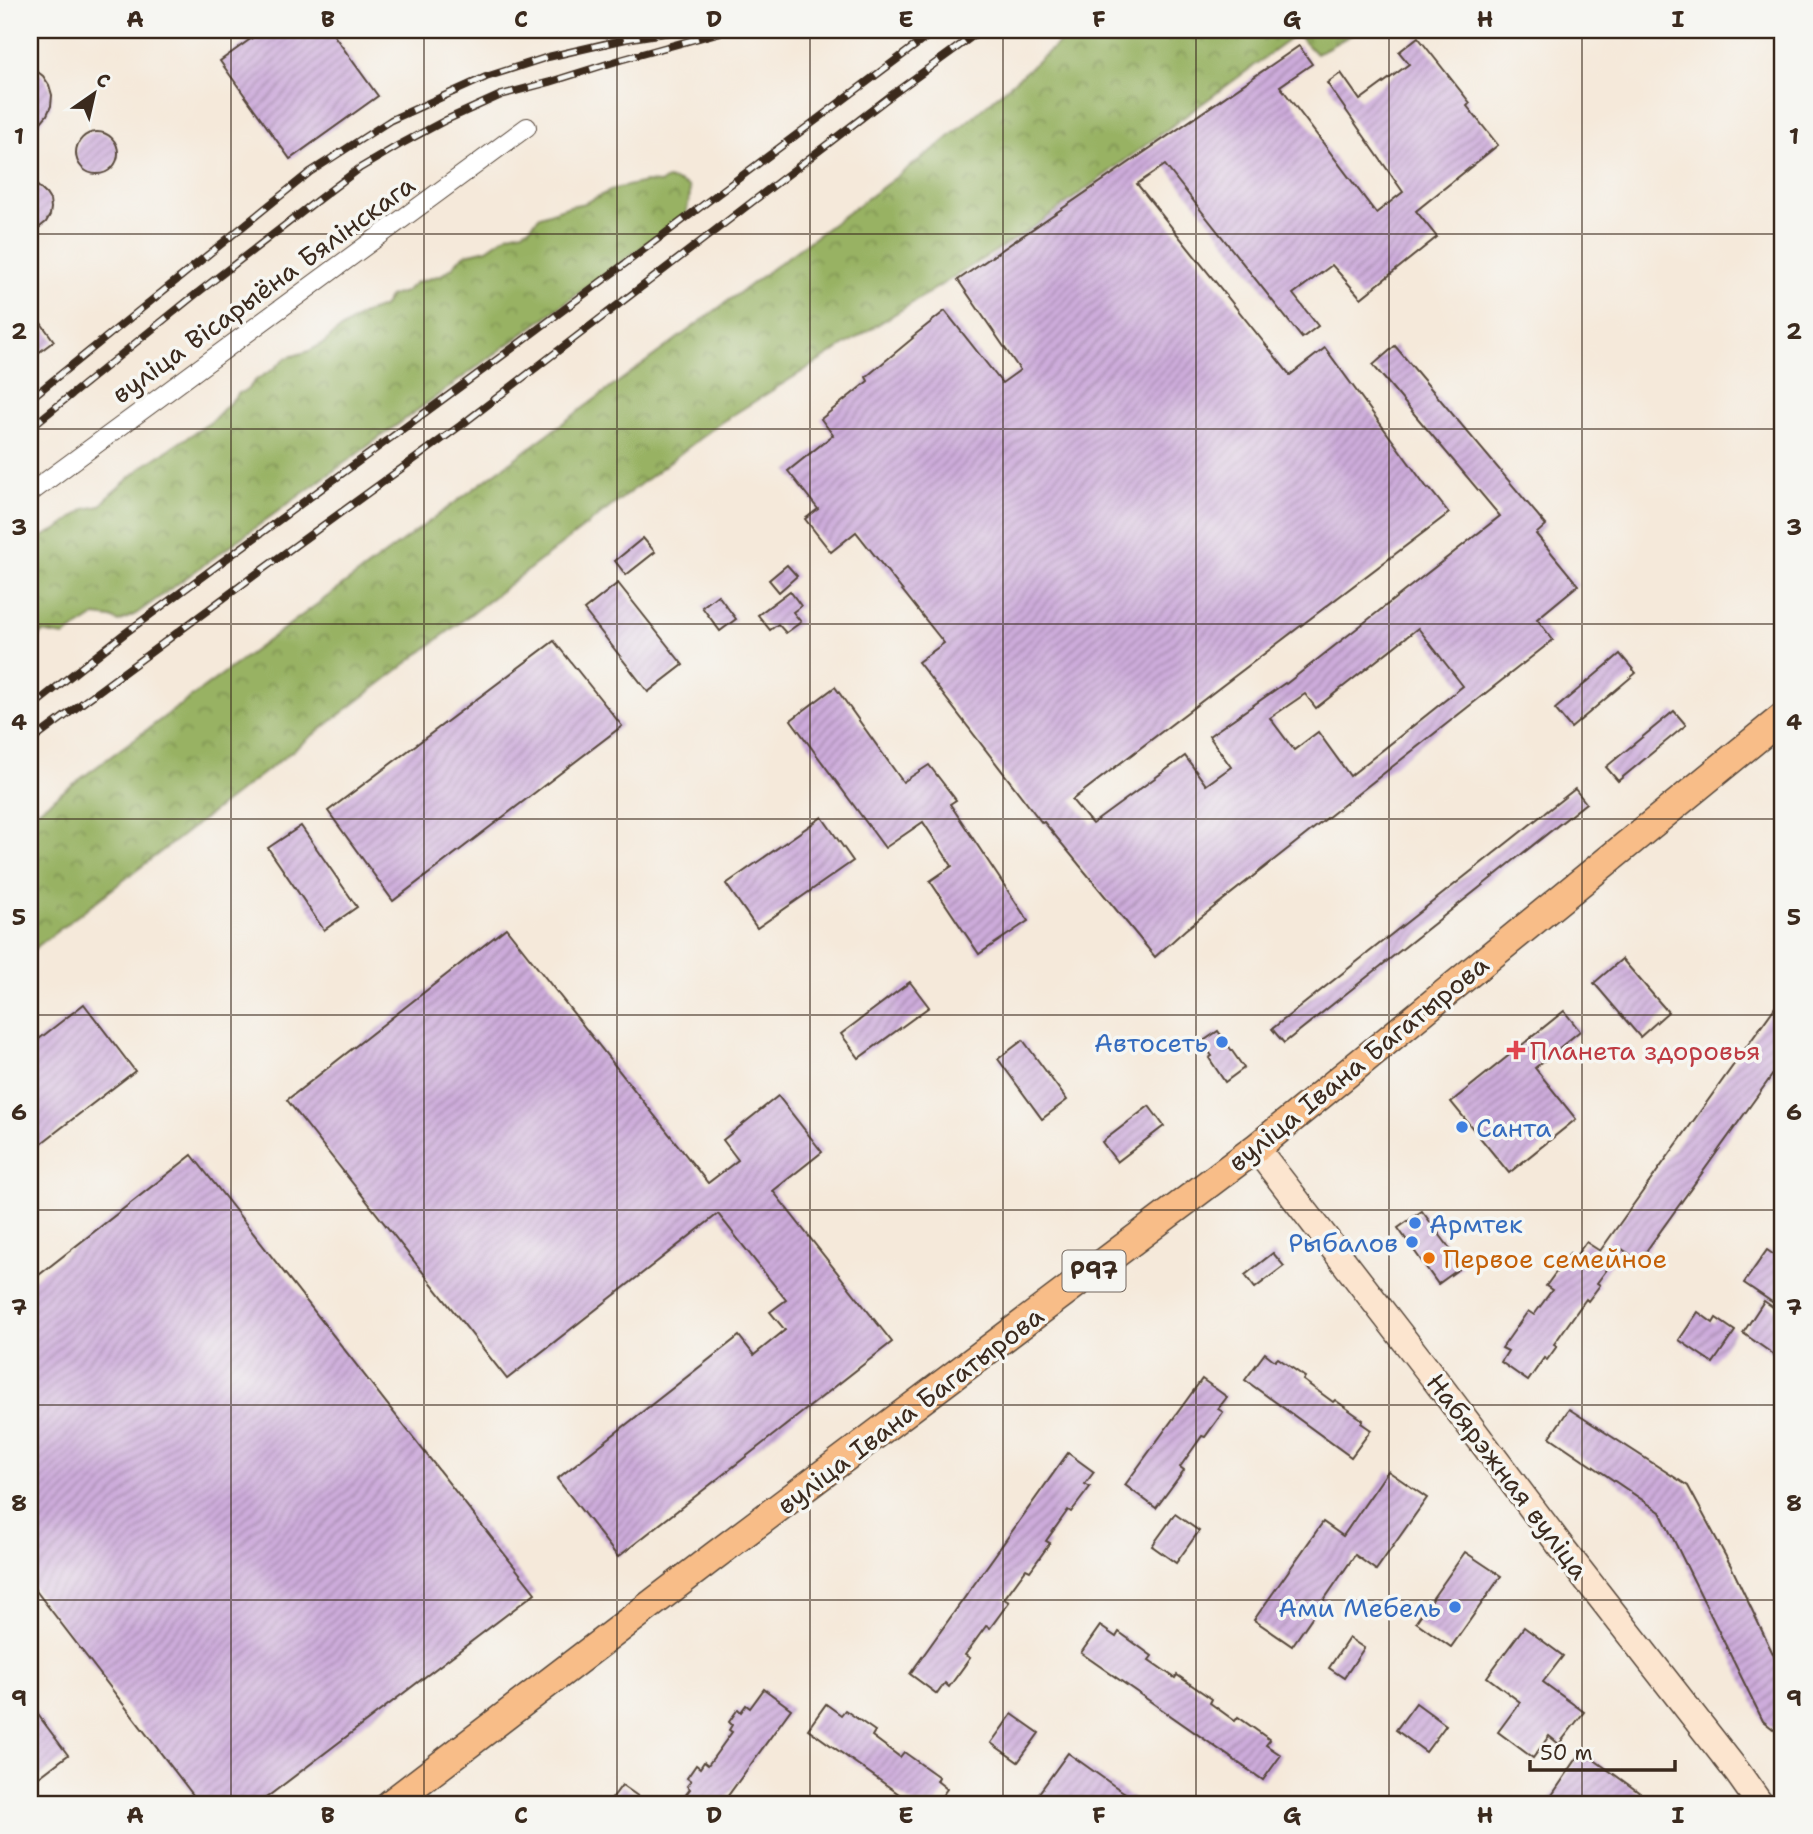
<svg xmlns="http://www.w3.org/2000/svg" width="1813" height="1834" font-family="'Shantell Sans',sans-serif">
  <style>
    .forest { fill: url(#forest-crowns); stroke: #6a6e40; stroke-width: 2 }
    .building { fill: url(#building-hatch); fill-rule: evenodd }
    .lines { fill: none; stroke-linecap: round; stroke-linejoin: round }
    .street-casing { stroke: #57473a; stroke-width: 20 }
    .secondary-casing { stroke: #57473a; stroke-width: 29 }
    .primary-casing { stroke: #57473a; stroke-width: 31 }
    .street { stroke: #fff; stroke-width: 18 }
    .secondary { stroke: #fce5cf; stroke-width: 26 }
    .primary { stroke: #f8bd88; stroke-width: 28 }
    .rail-casing { stroke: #3b2a1e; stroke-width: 8 }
    .rail { stroke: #f6f6f2; stroke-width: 5; stroke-dasharray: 16; stroke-linecap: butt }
    .grid { fill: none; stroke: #3b2a1e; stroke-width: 2; stroke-opacity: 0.55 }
    .shop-dot { fill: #3f7fe0; stroke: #f6f6f2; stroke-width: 2.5 }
    .health-dot { fill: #e0444e; stroke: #f6f6f2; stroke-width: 2.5 }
    .food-dot { fill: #e8710a; stroke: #f6f6f2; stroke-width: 2.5 }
    .labels { text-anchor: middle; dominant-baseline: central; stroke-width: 7; stroke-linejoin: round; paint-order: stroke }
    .shield { fill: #f6f6f2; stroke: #73675e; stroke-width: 2 }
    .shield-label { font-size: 24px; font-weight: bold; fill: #3b2a1e }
    .street-label { font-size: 26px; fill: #3b2a1e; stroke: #f6f6f2 }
    .shop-label { font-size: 26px; fill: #366cbe; stroke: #f6f6f2; text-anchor: end }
    .health-label { font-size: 26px; fill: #be3a42; stroke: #f6f6f2; text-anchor: start }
    .food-label { font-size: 26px; fill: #c56008; stroke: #f6f6f2; text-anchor: start }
    .neatline { fill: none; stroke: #3b2a1e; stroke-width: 2.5 }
    .grid-label { font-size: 23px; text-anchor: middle; font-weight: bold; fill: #3b2a1e }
  </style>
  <defs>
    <pattern id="forest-crowns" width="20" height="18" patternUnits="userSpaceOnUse" patternTransform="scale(1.75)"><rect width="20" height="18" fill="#98b263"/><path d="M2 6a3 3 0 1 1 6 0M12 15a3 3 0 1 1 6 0" fill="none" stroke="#7d9151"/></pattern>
    <pattern id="building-hatch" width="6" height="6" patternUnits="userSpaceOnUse" patternTransform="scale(1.75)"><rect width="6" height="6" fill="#cdacdb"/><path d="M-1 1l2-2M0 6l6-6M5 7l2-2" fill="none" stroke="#a88cb1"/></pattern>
  </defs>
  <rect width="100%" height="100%" fill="#f6f6f2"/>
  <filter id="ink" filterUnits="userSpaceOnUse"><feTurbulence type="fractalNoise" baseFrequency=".0143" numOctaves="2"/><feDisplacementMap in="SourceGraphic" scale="14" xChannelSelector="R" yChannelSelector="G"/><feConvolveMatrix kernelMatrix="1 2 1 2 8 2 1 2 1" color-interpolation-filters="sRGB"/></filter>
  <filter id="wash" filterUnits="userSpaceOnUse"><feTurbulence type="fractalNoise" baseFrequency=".00686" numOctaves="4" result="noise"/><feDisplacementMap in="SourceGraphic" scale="28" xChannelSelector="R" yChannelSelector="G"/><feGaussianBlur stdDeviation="1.57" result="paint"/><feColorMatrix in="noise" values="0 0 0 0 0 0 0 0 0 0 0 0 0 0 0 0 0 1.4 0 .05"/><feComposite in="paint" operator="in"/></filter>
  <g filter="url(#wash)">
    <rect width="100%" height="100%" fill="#f5e9da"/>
    <g class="forest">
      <polygon points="1074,30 1360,30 1316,54 1297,34 1034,227 720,423 30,952 30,816 941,144"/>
      <polygon points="667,179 679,182 689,187 690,194 686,215 680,217 670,227 136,614 119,622 111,618 95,616 64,636 42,632 30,649 30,553 40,538 58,529 85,509 100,506 111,494 142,467 211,422 239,393 247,390 256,380 272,370 286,358 309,351 324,343 335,333 363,314 383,307 390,296 405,292 415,283 441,275 452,268 458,260 466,254 487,249 509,234 523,231 530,227 540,216 570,206 585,203 614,189 645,182 660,183"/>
    </g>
    <g id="blocks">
      <g class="building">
        <polygon points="263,30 330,30 378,96 290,159 220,61"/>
        <path d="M 1418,37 L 1470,103 L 1467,106 L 1498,145 L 1416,211 L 1437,237 L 1361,298 L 1332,265 L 1293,294 L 1318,326 L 1302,338 L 1165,165 L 1137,184 L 1290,375 L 1325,348 L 1428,489 L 1429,488 L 1449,513 L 1072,800 L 1092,824 L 1185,756 L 1206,785 L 1231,767 L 1209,736 L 1285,683 L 1286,684 L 1500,516 L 1373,365 L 1395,346 L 1546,525 L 1536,534 L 1578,585 L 1537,619 L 1553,640 L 1185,930 L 1155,957 L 1044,822 L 1042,823 L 918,662 L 944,643 L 856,532 L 831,552 L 805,519 L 818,509 L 788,471 L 833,435 L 821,419 L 868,381 L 866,377 L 913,338 L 912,337 L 945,311 L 1002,383 L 1020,370 L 958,280 L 1299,46 L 1312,64 L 1280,86 L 1376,213 L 1403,192 L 1327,83 L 1341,73 L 1360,100 L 1409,64 L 1399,52 ZM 1418,628 L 1463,686 L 1350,776 L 1318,732 L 1294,750 L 1270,718 L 1305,694 L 1316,708 Z"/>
        <polygon points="30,66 43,76 49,85 52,95 51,106 47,115 30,135"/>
        <circle cx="97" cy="153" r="21"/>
        <polygon points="30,179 46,194 50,200 51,208 50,215 46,222 30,235"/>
        <polygon points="30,308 54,341 30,359"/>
        <polygon points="643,538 655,552 626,575 615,561"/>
        <polygon points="787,565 797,576 779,592 769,580"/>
        <polygon points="618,583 683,665 648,692 584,610"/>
        <polygon points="790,591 801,606 793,612 801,622 786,633 778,624 770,630 758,615"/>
        <polygon points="718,595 736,619 720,631 702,607"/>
        <polygon points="554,641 622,726 393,901 328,811"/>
        <polygon points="1620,654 1636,673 1571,728 1555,709"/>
        <polygon points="835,687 903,782 929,765 956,800 950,804 1028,921 979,954 930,881 952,866 923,822 885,848 791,720"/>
        <polygon points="1674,711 1686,725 1618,781 1606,767"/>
        <polygon points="1575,789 1586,803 1284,1043 1272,1029"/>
        <polygon points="822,817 853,861 757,928 726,884"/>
        <polygon points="301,826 357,907 324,930 268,848"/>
        <polygon points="506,928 708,1183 738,1160 723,1140 778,1096 822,1152 773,1191 892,1342 618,1557 557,1479 739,1336 754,1355 785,1330 770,1312 786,1300 718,1214 507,1379 287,1100"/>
        <polygon points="1622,959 1668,1012 1640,1037 1594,983"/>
        <polygon points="910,982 929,1007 859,1058 841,1034"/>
        <polygon points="1783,996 1783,1060 1639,1261 1622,1249 1597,1283 1600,1285 1588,1301 1586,1299 1554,1344 1557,1346 1547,1360 1544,1358 1528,1381 1501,1362 1508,1351 1502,1348 1528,1311 1534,1315 1552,1290 1546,1286 1570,1253 1575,1257 1586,1242 1600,1251"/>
        <polygon points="84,1004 135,1071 30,1152 30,1046"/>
        <polygon points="1564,1011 1580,1031 1535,1068 1576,1119 1509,1173 1451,1102"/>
        <polygon points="1218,1031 1244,1068 1225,1082 1209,1058 1212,1056 1202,1042"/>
        <polygon points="1023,1040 1067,1100 1042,1119 998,1059"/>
        <polygon points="1149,1106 1164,1126 1117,1162 1102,1142"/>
        <polygon points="192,1155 535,1593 258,1804 200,1804 30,1583 30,1282"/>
        <polygon points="1422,1211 1463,1266 1438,1284 1398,1228"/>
        <polygon points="1767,1250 1783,1261 1783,1286 1772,1302 1744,1283"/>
        <polygon points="1273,1253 1284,1266 1255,1288 1245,1275"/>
        <polygon points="1764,1301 1783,1314 1783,1361 1743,1333"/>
        <polygon points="1698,1312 1713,1323 1716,1318 1735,1331 1713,1363 1679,1340"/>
        <polygon points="1265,1353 1275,1361 1278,1358 1305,1377 1303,1380 1333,1402 1335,1400 1363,1420 1361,1423 1371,1430 1351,1457 1245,1380"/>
        <polygon points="1202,1379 1227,1397 1218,1409 1223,1412 1205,1437 1202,1436 1180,1467 1184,1470 1156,1508 1125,1485"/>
        <polygon points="1569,1409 1688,1486 1731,1566 1775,1658 1778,1657 1783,1668 1783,1737 1763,1721 1660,1512 1550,1437"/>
        <polygon points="1068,1453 1094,1472 1085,1484 1090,1487 1071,1512 1068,1510 1046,1541 1050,1543 1030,1571 1026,1569 1004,1599 1009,1602 990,1628 986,1626 965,1655 970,1658 949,1687 945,1683 937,1694 910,1674"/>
        <polygon points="1388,1471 1427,1498 1376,1570 1355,1555 1292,1646 1254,1620 1323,1522 1343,1536"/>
        <polygon points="1175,1514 1199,1531 1176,1563 1152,1546"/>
        <polygon points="1465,1552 1501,1576 1451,1647 1416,1622"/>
        <polygon points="1100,1626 1116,1637 1119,1632 1152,1656 1149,1660 1175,1678 1177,1675 1212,1699 1210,1703 1235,1721 1238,1717 1270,1740 1266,1745 1281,1755 1263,1780 1081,1653"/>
        <polygon points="1524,1627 1563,1656 1543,1682 1584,1712 1559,1744 1549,1736 1533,1758 1498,1732 1520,1702 1487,1677"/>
        <polygon points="1349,1638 1364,1648 1344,1678 1329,1668"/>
        <polygon points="764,1689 791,1709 722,1804 679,1804 690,1789 687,1786 691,1781 687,1778 696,1765 700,1768 704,1762 708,1765 732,1732 729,1730 732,1725 729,1722 738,1709 741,1712 746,1705 750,1708"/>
        <polygon points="1416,1703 1446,1725 1426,1752 1396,1730"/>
        <polygon points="30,1704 68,1755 30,1784"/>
        <polygon points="826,1704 841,1715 845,1710 875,1731 872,1736 900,1757 904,1752 939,1777 937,1781 947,1789 936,1804 913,1804 808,1729"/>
        <polygon points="1012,1714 1039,1733 1018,1762 991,1743"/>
        <polygon points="1582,1751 1655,1804 1546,1804"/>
        <polygon points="1068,1753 1113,1785 1142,1804 1031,1804"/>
        <polygon points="622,1785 649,1804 608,1804"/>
      </g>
    </g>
  </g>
  <g filter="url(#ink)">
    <use href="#blocks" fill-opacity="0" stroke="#57473a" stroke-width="2"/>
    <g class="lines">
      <g class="street-casing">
        <polyline id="street" points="30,493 527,127"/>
      </g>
      <g class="secondary-casing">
        <polyline id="secondary" points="1256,1148 1436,1381 1559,1544 1738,1773 1760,1804"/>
      </g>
      <g class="primary-casing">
        <polyline id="primary" points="390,1804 713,1557 1256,1148 1783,717"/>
      </g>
      <use href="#street" class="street"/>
      <use href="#secondary" class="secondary"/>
      <use href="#primary" class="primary"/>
      <g class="rail-casing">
        <g id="rail">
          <polyline points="30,399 310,172 391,120 486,77 548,57 626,39 683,30"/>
          <polyline points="30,428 196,294 319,199 360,168 399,145 446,120 501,95 550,82 620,60 728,30"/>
          <polyline points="30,708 124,634 506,353 936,30"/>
          <polyline points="30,742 263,569 460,426 893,94 981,30"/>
        </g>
      </g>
      <use href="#rail" class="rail"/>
    </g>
  </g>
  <path class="grid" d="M 231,30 L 231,1804M 424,30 L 424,1804M 617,30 L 617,1804M 810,30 L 810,1804M 1003,30 L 1003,1804M 1196,30 L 1196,1804M 1389,30 L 1389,1804M 1582,30 L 1582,1804M 30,234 L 1783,234M 30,429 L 1783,429M 30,624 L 1783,624M 30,819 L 1783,819M 30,1015 L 1783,1015M 30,1210 L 1783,1210M 30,1405 L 1783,1405M 30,1600 L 1783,1600"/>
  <g class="shop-dot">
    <circle cx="1222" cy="1042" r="7"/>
    <circle cx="1462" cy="1127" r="7"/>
    <circle cx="1415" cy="1223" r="7"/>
    <circle cx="1412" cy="1242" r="7"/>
    <circle cx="1455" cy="1607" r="7"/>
  </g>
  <path class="health-dot" d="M1512.5 1039.5h7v7h7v7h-7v7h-7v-7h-7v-7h7z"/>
  <circle class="food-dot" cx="1429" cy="1258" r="7"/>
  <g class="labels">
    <rect class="shield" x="1062.5" y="1250.5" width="63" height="41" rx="5"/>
    <g class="shield-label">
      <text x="1094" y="1271">Р97</text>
    </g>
    <g class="street-label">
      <text transform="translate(263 289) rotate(-36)">вуліца Вісарыёна Бялінскага</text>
      <text transform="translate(1358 1063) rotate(-39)">вуліца Івана Багатырова</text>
      <text transform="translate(910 1410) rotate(-37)">вуліца Івана Багатырова</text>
      <text transform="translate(1508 1476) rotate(53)">Набярэжная вуліца</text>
    </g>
    <g class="shop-label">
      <text x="1208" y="1042">Автосеть</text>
      <text x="1476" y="1127" text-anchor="start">Санта</text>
      <text x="1429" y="1223" text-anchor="start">Армтек</text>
      <text x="1398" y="1242">Рыбалов</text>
      <text x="1441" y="1607">Ами Мебель</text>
    </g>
    <g class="health-label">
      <text x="1530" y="1050">Планета здоровья</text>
    </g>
    <g class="food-label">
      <text x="1443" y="1258">Первое семейное</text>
    </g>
  </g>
  <rect width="1813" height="1834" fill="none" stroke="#f6f6f2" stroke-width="77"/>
  <g transform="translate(94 94) rotate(34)" stroke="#f6f6f2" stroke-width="5" paint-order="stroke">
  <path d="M0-5L12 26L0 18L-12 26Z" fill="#3b2a1e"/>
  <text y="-10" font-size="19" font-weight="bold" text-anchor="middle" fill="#3b2a1e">С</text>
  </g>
  <path d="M1530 1760v10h145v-10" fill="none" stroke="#3b2a1e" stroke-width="3.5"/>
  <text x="1540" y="1760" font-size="21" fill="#3b2a1e" stroke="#f6f6f2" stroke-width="5" paint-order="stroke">50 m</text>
  <rect x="38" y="38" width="1736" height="1758" class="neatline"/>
  <g class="grid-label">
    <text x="135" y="27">A</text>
    <text x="328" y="27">B</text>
    <text x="521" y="27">C</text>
    <text x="714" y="27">D</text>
    <text x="906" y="27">E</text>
    <text x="1099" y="27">F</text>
    <text x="1292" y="27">G</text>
    <text x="1485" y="27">H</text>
    <text x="1678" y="27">I</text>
    <text x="19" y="144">1</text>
    <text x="1794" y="144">1</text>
    <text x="19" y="339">2</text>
    <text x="1794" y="339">2</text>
    <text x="19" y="535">3</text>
    <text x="1794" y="535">3</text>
    <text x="19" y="730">4</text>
    <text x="1794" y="730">4</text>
    <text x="19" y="925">5</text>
    <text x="1794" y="925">5</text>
    <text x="19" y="1120">6</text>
    <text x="1794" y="1120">6</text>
    <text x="19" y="1315">7</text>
    <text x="1794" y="1315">7</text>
    <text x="19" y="1511">8</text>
    <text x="1794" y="1511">8</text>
    <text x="19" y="1706">9</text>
    <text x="1794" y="1706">9</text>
    <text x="135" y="1823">A</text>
    <text x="328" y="1823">B</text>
    <text x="521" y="1823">C</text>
    <text x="714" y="1823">D</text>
    <text x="906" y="1823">E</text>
    <text x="1099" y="1823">F</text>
    <text x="1292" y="1823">G</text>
    <text x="1485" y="1823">H</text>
    <text x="1678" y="1823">I</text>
  </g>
</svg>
